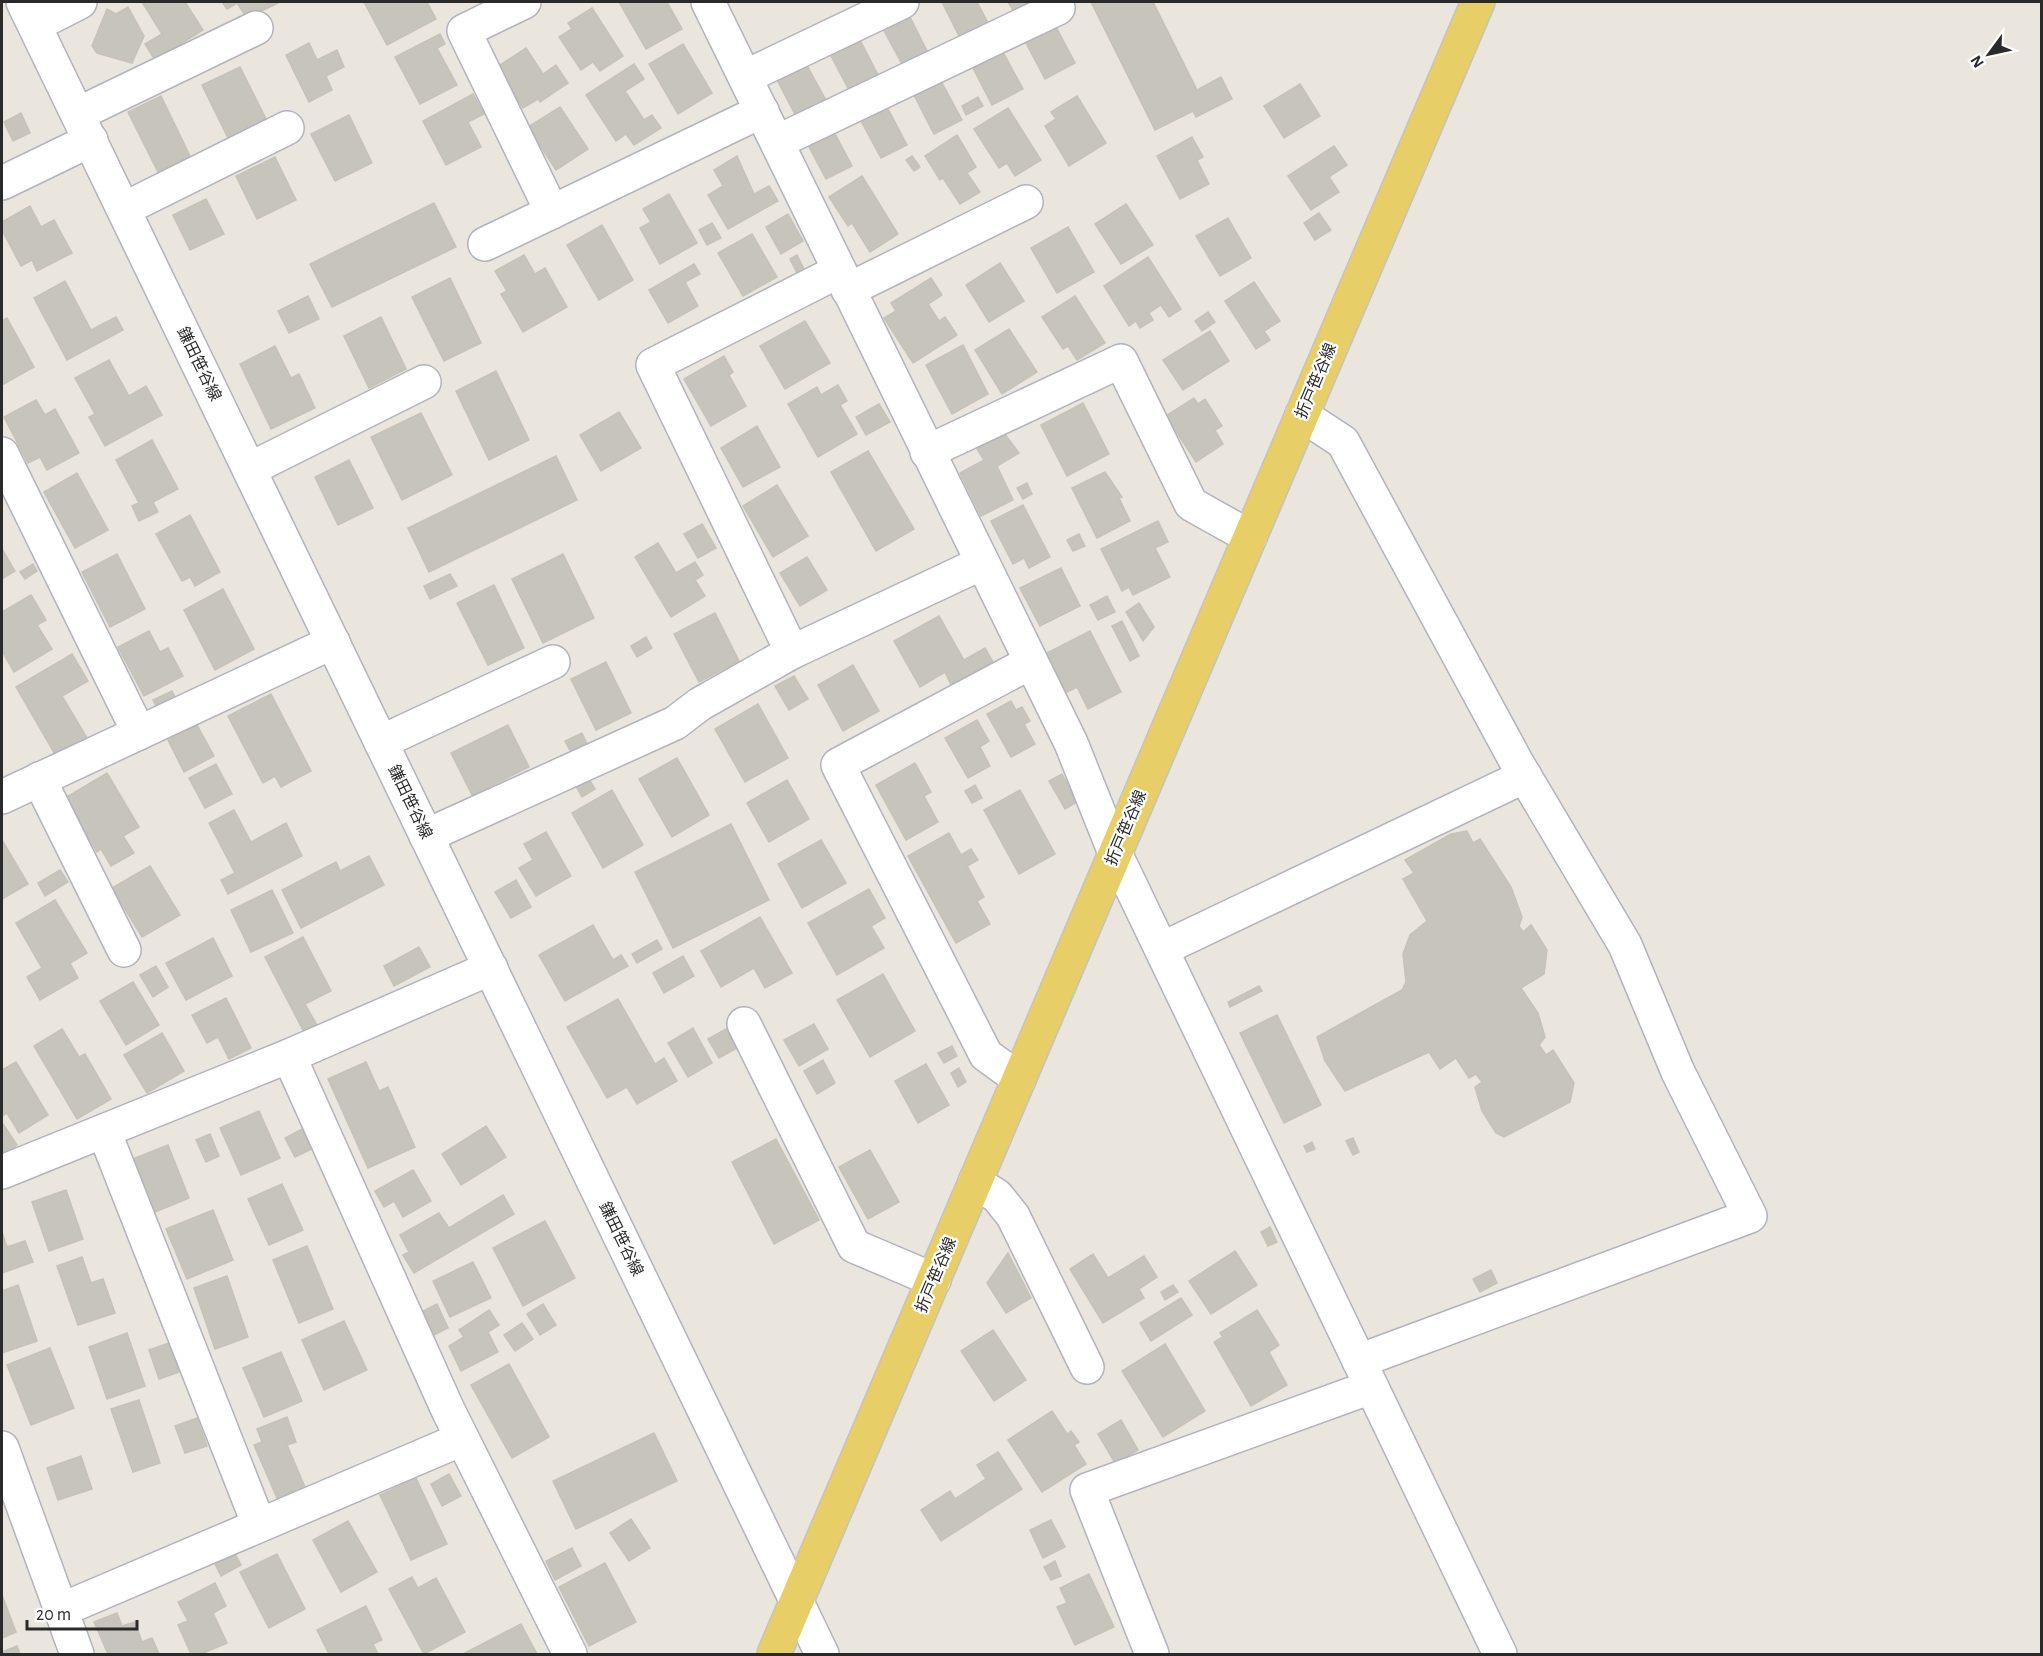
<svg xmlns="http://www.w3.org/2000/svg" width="2043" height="1656" font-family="'Alegreya Sans','Noto Sans JP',sans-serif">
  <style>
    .building { fill: #c7c4bc; stroke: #c7c2b7; stroke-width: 1.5 }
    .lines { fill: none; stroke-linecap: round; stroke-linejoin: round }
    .minor-casing { stroke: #b1b3bd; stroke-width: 36 }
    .major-casing { stroke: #c3c3c3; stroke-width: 36 }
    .minor { stroke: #fff; stroke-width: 33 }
    .major { stroke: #e8ce66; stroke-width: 33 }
    .labels { text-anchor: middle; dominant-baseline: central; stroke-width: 4.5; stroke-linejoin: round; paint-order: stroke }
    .street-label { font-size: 16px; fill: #2a2a2a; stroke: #fff }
  </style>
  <rect width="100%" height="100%" fill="#ebe6dd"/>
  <g class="building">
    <polygon points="142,2 185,2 203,30 155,60 145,44 162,34"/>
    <polygon points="222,2 280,2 247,18 237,3 227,9"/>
    <polygon points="364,2 427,2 436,19 387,45"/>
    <polygon points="619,2 667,2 682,29 646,49"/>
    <polygon points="942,2 977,2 988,23 960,38"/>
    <polygon points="1008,2 1034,2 1014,12"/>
    <polygon points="1091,2 1153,2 1197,90 1221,77 1232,99 1196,117 1193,111 1155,130"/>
    <polygon points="128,7 144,36 132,63 97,53 92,46 107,9 116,14"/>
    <polygon points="592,8 623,56 600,71 593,62 581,70 559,37 572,29 568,23"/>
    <polygon points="908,13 927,51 902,64 882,27"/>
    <polygon points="1055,25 1075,63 1045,79 1025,41"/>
    <polygon points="440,34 445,44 437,48 457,85 420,104 395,57"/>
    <polygon points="859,38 878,75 849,90 830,54"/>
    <polygon points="309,43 317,60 337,50 344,67 326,76 332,90 309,102 286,55"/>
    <polygon points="683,44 712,93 678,114 649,64"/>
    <polygon points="526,48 543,74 556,65 568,83 540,102 538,99 523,108 497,67"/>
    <polygon points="1003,52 1023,89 992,105 973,68"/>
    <polygon points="805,62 827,102 797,118 776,78"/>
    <polygon points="634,64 644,79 625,91 644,120 652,115 661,128 634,145 626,134 616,141 586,95"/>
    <polygon points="240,67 266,119 228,138 202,85"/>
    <polygon points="941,81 962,120 934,134 914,95"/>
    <polygon points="1300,84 1320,116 1284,138 1264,106"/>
    <polygon points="473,94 484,114 468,122 481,147 446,165 423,121"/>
    <polygon points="161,96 190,156 158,172 128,112"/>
    <polygon points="1077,96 1106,143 1069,166 1045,126 1056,119 1051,112"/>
    <polygon points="978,97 983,106 966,115 962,106"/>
    <polygon points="886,105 907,145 881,158 860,119"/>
    <polygon points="560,107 588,149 556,170 528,127"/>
    <polygon points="1008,108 1041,160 1015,176 1007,163 999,168 974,129"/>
    <polygon points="21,113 30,133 13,141 4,122"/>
    <polygon points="349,115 372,163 335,181 311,134"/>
    <polygon points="833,130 852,166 826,179 807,143"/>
    <polygon points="957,135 976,167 967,173 980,192 960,204 943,178 940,180 925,156"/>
    <polygon points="1192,137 1203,157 1197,160 1209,184 1180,199 1157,156"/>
    <polygon points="1334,146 1347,165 1329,177 1339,192 1311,210 1288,176"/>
    <polygon points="737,156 754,194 769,186 778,201 728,229 708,195 723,186 714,170"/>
    <polygon points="912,156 920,167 914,171 906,160"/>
    <polygon points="275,157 296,200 257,219 236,176"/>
    <polygon points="862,176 898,234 870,252 852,223 848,226 829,197"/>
    <polygon points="669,194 697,243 660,264 640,228 651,222 643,209"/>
    <polygon points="206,199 224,234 190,250 173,215"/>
    <polygon points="434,203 456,247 332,307 310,264"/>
    <polygon points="1126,204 1153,245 1121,264 1095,224"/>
    <polygon points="30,206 41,227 54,220 72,253 37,271 32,260 21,266 2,230 2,222"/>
    <polygon points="1319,213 1331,230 1315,240 1304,223"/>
    <polygon points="788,214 803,241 781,254 766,227"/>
    <polygon points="1228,218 1251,258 1220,276 1196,236"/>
    <polygon points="712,223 721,238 707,245 699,230"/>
    <polygon points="602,225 633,280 599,300 567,245"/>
    <polygon points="1068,227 1094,272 1057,293 1031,248"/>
    <polygon points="752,234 777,277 743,296 718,253"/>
    <polygon points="524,255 535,274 545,268 567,307 523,332 501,294 507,291 495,271"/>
    <polygon points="797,255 804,269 797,273 790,259"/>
    <polygon points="1148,257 1181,309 1169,317 1161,305 1149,313 1153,320 1140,328 1136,321 1129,326 1104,286"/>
    <polygon points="1000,263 1024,301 989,322 966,285"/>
    <polygon points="694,264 700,274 685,282 698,306 668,323 649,290"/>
    <polygon points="450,278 481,343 444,361 412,297"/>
    <polygon points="931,278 942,295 928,304 939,321 945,317 957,335 913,363 884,318 896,311 891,303"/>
    <polygon points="65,281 91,330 116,317 123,330 67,360 34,298"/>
    <polygon points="1254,282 1280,321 1264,331 1270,340 1256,349 1225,301"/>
    <polygon points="308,296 319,319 289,333 278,311"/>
    <polygon points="1075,296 1105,343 1077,360 1068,346 1063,349 1042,317"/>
    <polygon points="1208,312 1215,322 1202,331 1195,321"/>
    <polygon points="381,317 406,369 369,388 344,336"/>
    <polygon points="7,318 34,367 2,385 2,321"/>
    <polygon points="805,321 830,363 785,389 760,346"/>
    <polygon points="1009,329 1037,372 1002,394 975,350"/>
    <polygon points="1210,331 1229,361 1183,390 1163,360"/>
    <polygon points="963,345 988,394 952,414 926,365"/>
    <polygon points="275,346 291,378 299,374 315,408 271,429 240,364"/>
    <polygon points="724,356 733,372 729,375 746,406 711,426 684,379"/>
    <polygon points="109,360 129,396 146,386 162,415 105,446 89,417 95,414 75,378"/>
    <polygon points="496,371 529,440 489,460 456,391"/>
    <polygon points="838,385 847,401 840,405 857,434 818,457 788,404 817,387 821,395"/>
    <polygon points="1194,398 1198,404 1205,399 1222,426 1215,430 1223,444 1196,462 1166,416"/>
    <polygon points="36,400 45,415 55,409 79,453 47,470 40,457 28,463 4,417"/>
    <polygon points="1083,403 1109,454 1067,476 1041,425"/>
    <polygon points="879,404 890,422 866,435 856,417"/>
    <polygon points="619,412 641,448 601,471 580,435"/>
    <polygon points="421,413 452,475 402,500 371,437"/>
    <polygon points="757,426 780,467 743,487 721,448"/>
    <polygon points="1004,433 1019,453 997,466 1013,500 981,516 960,473 984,460 977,449"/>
    <polygon points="152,440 178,489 153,502 158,512 139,521 132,506 139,503 116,460"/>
    <polygon points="868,451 914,529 876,551 831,472"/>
    <polygon points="556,456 577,500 429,572 408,528"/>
    <polygon points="349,460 373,508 338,525 315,477"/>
    <polygon points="1105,472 1122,497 1119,498 1130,521 1097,538 1072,488"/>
    <polygon points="77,473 108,530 75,548 44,492"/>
    <polygon points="1027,483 1032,494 1023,499 1017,488"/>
    <polygon points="777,485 808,536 773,557 743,506"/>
    <polygon points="1023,505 1050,557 1029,568 1024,558 1013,564 991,521"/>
    <polygon points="190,515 220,572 195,586 190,577 182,581 156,534"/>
    <polygon points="1158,521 1168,542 1155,548 1170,577 1133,595 1129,587 1122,591 1101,549"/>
    <polygon points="702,524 716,548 698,558 684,534"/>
    <polygon points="1079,534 1085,546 1073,551 1067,540"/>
    <polygon points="658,543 676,573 695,562 703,575 695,580 705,596 671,617 635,557"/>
    <polygon points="2,549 15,571 2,579"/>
    <polygon points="117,554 145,609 110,627 82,572"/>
    <polygon points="563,554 594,618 543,643 512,579"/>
    <polygon points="807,557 827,590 800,606 780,573"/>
    <polygon points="33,564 37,571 25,579 20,572"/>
    <polygon points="1061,568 1080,606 1040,626 1020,588"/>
    <polygon points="450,574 457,586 430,599 424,586"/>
    <polygon points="494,585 524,648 488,665 457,603"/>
    <polygon points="223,589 254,649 215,670 184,610"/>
    <polygon points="31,595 46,620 37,625 52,649 14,672 2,651 2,612"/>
    <polygon points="1107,596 1115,612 1098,620 1090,605"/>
    <polygon points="1139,603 1154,627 1143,641 1126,612"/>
    <polygon points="715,613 739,661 699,682 674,634"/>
    <polygon points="939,616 964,660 985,648 993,662 951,685 945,672 920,687 894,641"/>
    <polygon points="1122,621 1139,656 1130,661 1112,626"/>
    <polygon points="149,631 160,652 168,648 183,676 144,696 118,647"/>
    <polygon points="1090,631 1121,692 1088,709 1077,687 1065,693 1045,654"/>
    <polygon points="646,637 652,648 637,657 631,646"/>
    <polygon points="72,654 88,681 62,696 87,738 56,756 16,687"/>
    <polygon points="606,662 631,713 596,730 571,679"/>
    <polygon points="853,665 879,711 843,731 818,685"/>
    <polygon points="794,676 808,699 789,710 775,686"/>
    <polygon points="172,691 176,699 157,708 153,700"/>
    <polygon points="271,694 311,771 281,787 275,776 263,783 228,716"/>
    <polygon points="1011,701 1016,710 1022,707 1030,721 1024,724 1035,744 1011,757 987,714"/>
    <polygon points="758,704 788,758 745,782 715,729"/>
    <polygon points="977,720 989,741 980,747 990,766 968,778 945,738"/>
    <polygon points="197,725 214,756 184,772 168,740"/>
    <polygon points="508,725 529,767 472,795 451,753"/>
    <polygon points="582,733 587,744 571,752 565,741"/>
    <polygon points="677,758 709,815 672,837 639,779"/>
    <polygon points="915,763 931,792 924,796 938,822 906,840 876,785"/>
    <polygon points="216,764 232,794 205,808 189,778"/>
    <polygon points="107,773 139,827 123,836 134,853 111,866 101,849 97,852 65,798"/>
    <polygon points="1062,774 1077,802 1065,809 1049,781"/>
    <polygon points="589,779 595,789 582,797 576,786"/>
    <polygon points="787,780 809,819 769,842 747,803"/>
    <polygon points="975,785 982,798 972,803 965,791"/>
    <polygon points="612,790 643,845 603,868 572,813"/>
    <polygon points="1020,790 1055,854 1019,874 984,810"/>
    <polygon points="234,810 251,842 286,823 302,856 228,894 221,880 235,873 209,823"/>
    <polygon points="731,824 769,900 673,948 635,872"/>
    <polygon points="1467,831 1473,843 1480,839 1511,887 1522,917 1519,926 1523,932 1531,925 1547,950 1544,974 1521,988 1538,1013 1545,1037 1539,1045 1546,1055 1553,1050 1574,1083 1570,1102 1504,1137 1496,1133 1482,1111 1475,1087 1482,1082 1476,1074 1469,1078 1456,1058 1440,1069 1429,1052 1345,1091 1325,1061 1317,1037 1402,990 1406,982 1403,954 1410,935 1427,921 1403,879 1414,873 1405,860 1451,834"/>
    <polygon points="546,832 571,876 536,896 519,868 533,860 524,844"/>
    <polygon points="949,833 961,855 971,849 978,860 967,866 984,897 977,901 990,924 956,943 908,856"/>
    <polygon points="2,840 28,884 2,899"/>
    <polygon points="821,840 846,883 802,908 778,864"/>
    <polygon points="369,856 384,885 301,928 282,890 336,862 340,871"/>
    <polygon points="150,866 180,915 142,937 112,888"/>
    <polygon points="60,870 68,882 45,896 38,883"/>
    <polygon points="516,880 531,907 511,918 495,892"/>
    <polygon points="869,889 885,918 871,926 884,948 837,975 808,923"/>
    <polygon points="272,890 293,933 251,952 231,910"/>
    <polygon points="55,900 87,953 70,963 78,978 40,1000 27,977 42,968 16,923"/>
    <polygon points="760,917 792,973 765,988 754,968 721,987 701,951"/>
    <polygon points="593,925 613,960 621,955 628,966 565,1001 539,955"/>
    <polygon points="303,937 331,991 305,1004 318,1027 305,1034 265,957"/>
    <polygon points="213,938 232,976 186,1000 166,963"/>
    <polygon points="657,940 662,949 637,963 632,954"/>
    <polygon points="419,947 430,967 394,986 384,966"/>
    <polygon points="683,956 694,976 664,993 653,973"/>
    <polygon points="156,966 168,987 153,997 140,975"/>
    <polygon points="883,974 915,1031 870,1057 837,1000"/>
    <polygon points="133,982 159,1025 126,1045 100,1001"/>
    <polygon points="1259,986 1262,991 1230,1007 1228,1002"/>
    <polygon points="226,998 251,1048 229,1059 218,1037 207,1043 192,1015"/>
    <polygon points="618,999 655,1064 664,1058 677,1081 637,1104 627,1087 607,1098 567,1027"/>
    <polygon points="1277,1015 1321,1105 1284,1123 1240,1033"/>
    <polygon points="814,1024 828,1049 799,1066 784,1040"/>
    <polygon points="693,1028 712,1063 688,1077 668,1043"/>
    <polygon points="62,1029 79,1057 85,1054 111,1099 77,1119 34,1046"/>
    <polygon points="726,1029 737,1048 719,1058 708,1039"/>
    <polygon points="162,1033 184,1071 147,1093 124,1055"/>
    <polygon points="952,1046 957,1056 944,1063 938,1053"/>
    <polygon points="823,1060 835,1083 817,1094 804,1071"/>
    <polygon points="16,1062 48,1115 19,1133 7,1113 2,1116 2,1070"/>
    <polygon points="366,1062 379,1091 388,1087 415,1147 368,1168 328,1079"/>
    <polygon points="926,1064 949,1105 918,1123 895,1081"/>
    <polygon points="959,1068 966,1082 958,1087 951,1073"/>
    <polygon points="259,1111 280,1158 241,1175 220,1128"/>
    <polygon points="3,1124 17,1145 2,1155 2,1125"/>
    <polygon points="486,1126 506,1157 461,1185 442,1154"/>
    <polygon points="306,1127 316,1147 295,1157 285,1138"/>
    <polygon points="210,1134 219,1156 206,1162 196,1140"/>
    <polygon points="1353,1138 1359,1152 1353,1155 1346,1141"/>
    <polygon points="776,1139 819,1220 774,1244 732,1162"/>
    <polygon points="1312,1142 1315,1149 1307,1152 1304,1146"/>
    <polygon points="168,1145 189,1198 155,1212 133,1159"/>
    <polygon points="870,1150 899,1202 868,1219 839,1167"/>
    <polygon points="413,1170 431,1201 403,1217 394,1201 384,1207 375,1191"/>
    <polygon points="282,1184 303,1230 269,1245 248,1199"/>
    <polygon points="66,1190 83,1239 49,1251 32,1202"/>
    <polygon points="503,1195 514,1214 414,1273 403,1255 409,1252 400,1235 439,1213 449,1228"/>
    <polygon points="213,1210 233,1260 187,1279 166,1229"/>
    <polygon points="545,1221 575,1278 523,1306 493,1248"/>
    <polygon points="1270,1227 1277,1242 1268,1246 1261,1232"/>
    <polygon points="2,1232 7,1247 25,1241 33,1262 2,1273"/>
    <polygon points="307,1246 333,1309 299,1323 273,1260"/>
    <polygon points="1235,1251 1257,1285 1211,1314 1189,1281"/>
    <polygon points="1008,1253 1031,1298 1006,1313 987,1283"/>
    <polygon points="1093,1254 1108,1278 1144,1256 1157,1277 1139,1289 1144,1298 1103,1323 1070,1269"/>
    <polygon points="82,1257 91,1283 103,1279 115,1313 78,1325 57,1266"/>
    <polygon points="473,1262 491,1298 450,1317 433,1281"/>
    <polygon points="1491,1270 1497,1283 1480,1292 1473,1279"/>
    <polygon points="227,1276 248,1337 215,1349 194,1288"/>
    <polygon points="18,1285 37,1341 2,1353 2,1291"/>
    <polygon points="1173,1285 1178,1292 1165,1300 1161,1292"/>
    <polygon points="1181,1298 1192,1315 1151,1341 1140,1323"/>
    <polygon points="437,1304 448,1328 432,1336 421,1312"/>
    <polygon points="543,1304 556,1325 540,1335 527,1314"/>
    <polygon points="489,1310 499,1325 488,1332 498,1352 461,1371 449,1346 464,1337 459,1330"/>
    <polygon points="1257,1310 1279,1345 1269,1352 1287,1385 1251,1406 1214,1342 1223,1337 1220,1333"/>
    <polygon points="344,1321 367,1370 324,1390 302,1340"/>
    <polygon points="522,1323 533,1339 515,1351 504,1335"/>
    <polygon points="993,1330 1026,1380 994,1401 961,1351"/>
    <polygon points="127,1333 145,1386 107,1399 89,1347"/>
    <polygon points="169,1343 179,1372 159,1379 149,1350"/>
    <polygon points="1165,1344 1205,1411 1163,1437 1122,1371"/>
    <polygon points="50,1348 74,1408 31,1425 7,1365"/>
    <polygon points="281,1352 302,1401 264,1417 243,1368"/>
    <polygon points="509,1364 549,1437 512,1458 471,1385"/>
    <polygon points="139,1400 160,1463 133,1472 111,1409"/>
    <polygon points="1052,1411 1067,1434 1071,1431 1079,1442 1074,1445 1086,1464 1042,1492 1008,1440"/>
    <polygon points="287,1417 296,1442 287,1445 305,1487 277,1498 254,1445 262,1442 257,1429"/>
    <polygon points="197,1418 207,1446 185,1453 175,1426"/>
    <polygon points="1121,1420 1138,1450 1115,1463 1098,1434"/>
    <polygon points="654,1433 677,1481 576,1529 553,1481"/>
    <polygon points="998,1452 1022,1489 941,1541 921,1510 950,1491 955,1499 986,1479 977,1465"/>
    <polygon points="81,1456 92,1489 58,1500 47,1468"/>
    <polygon points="449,1474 461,1496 442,1506 431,1484"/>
    <polygon points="416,1478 447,1544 411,1560 380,1495"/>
    <polygon points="631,1519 650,1548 629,1561 610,1533"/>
    <polygon points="1051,1520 1065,1547 1043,1558 1030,1530"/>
    <polygon points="348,1521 377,1572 341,1592 313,1540"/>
    <polygon points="572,1548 581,1566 555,1580 546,1561"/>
    <polygon points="235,1554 241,1565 221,1576 215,1564"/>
    <polygon points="277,1554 305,1609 269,1628 240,1572"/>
    <polygon points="1055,1561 1061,1576 1051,1580 1044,1567"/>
    <polygon points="605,1563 636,1622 589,1646 559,1587"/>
    <polygon points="1089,1574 1114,1627 1075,1645 1057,1607 1067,1603 1060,1588"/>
    <polygon points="412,1577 418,1588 436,1578 465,1632 424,1654 389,1589"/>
    <polygon points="215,1583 226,1606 213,1613 227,1643 201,1654 191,1654 178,1625 188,1621 178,1602"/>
    <polygon points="2,1595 16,1632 2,1638"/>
    <polygon points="366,1606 382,1640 373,1644 378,1654 329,1654 317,1630"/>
    <polygon points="117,1613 122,1626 135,1622 142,1642 152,1638 159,1654 108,1654 94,1622"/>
    <polygon points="521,1624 537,1654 463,1654"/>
    <polygon points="17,1646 20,1654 2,1654 2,1652"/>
  </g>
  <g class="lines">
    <g class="minor-casing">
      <g id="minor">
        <polyline points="23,2 822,1654"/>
        <polyline points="524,2 464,31 552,212"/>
        <polyline points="708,2 1071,743 1115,853 1500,1654"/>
        <polyline points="35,25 80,2"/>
        <polyline points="745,77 902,2"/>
        <polyline points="78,114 256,28"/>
        <polyline points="777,142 1058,8"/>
        <polyline points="2,183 91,140"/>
        <polyline points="124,209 287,128"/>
        <polyline points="485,244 762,111"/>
        <polyline points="839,271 653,365 792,652 982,563"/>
        <polyline points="848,290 1026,202"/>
        <polyline points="1302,415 1343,442 1517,763 1625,945 1678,1072 1750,1216 1359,1361"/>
        <polyline points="927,452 1121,361 1191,504 1250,537"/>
        <polyline points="2,454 139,733"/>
        <polyline points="250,469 424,382"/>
        <polyline points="381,742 553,662"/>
        <polyline points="39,779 124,950"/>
        <polyline points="2,797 333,642"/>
        <polyline points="426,836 675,723 700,704 792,652"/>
        <polyline points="1162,949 1525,776"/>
        <polyline points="744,1024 854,1246 934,1280"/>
        <polyline points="289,1056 448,1410 570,1654"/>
        <polyline points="1019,1079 986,1055 838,765 1031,662"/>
        <polyline points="104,1131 259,1525"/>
        <polyline points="2,1172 289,1056 491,968"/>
        <polyline points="975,1182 997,1196 1013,1216 1087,1367"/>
        <polyline points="2,1448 77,1654"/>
        <polyline points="61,1610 462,1439"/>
        <polyline points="1152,1654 1087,1490 1371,1387"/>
      </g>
    </g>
    <g class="major-casing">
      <polyline id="major" points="774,1654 1478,2"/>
    </g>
    <use href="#minor" class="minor"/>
    <use href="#major" class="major"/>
  </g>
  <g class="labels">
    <g class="street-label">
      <text transform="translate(199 364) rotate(64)">鎌田笹谷線</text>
      <text transform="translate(1316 381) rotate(-67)">折戸笹谷線</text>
      <text transform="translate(410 802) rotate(64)">鎌田笹谷線</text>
      <text transform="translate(1126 828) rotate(-67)">折戸笹谷線</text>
      <text transform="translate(621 1239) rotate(64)">鎌田笹谷線</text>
      <text transform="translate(936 1275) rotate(-67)">折戸笹谷線</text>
    </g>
  </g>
  <rect width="2043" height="1656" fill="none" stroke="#2a2a2a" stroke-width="6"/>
  <g transform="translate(1989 54) rotate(237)" stroke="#ffffff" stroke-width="4.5" paint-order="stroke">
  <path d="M0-4.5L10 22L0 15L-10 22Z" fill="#2a2a2a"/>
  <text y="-9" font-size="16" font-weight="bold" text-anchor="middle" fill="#2a2a2a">N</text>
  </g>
  <path d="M27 1620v9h110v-9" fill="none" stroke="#2a2a2a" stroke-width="3"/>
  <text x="36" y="1620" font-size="18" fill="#2a2a2a" stroke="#ffffff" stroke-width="4.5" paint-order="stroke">20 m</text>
</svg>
